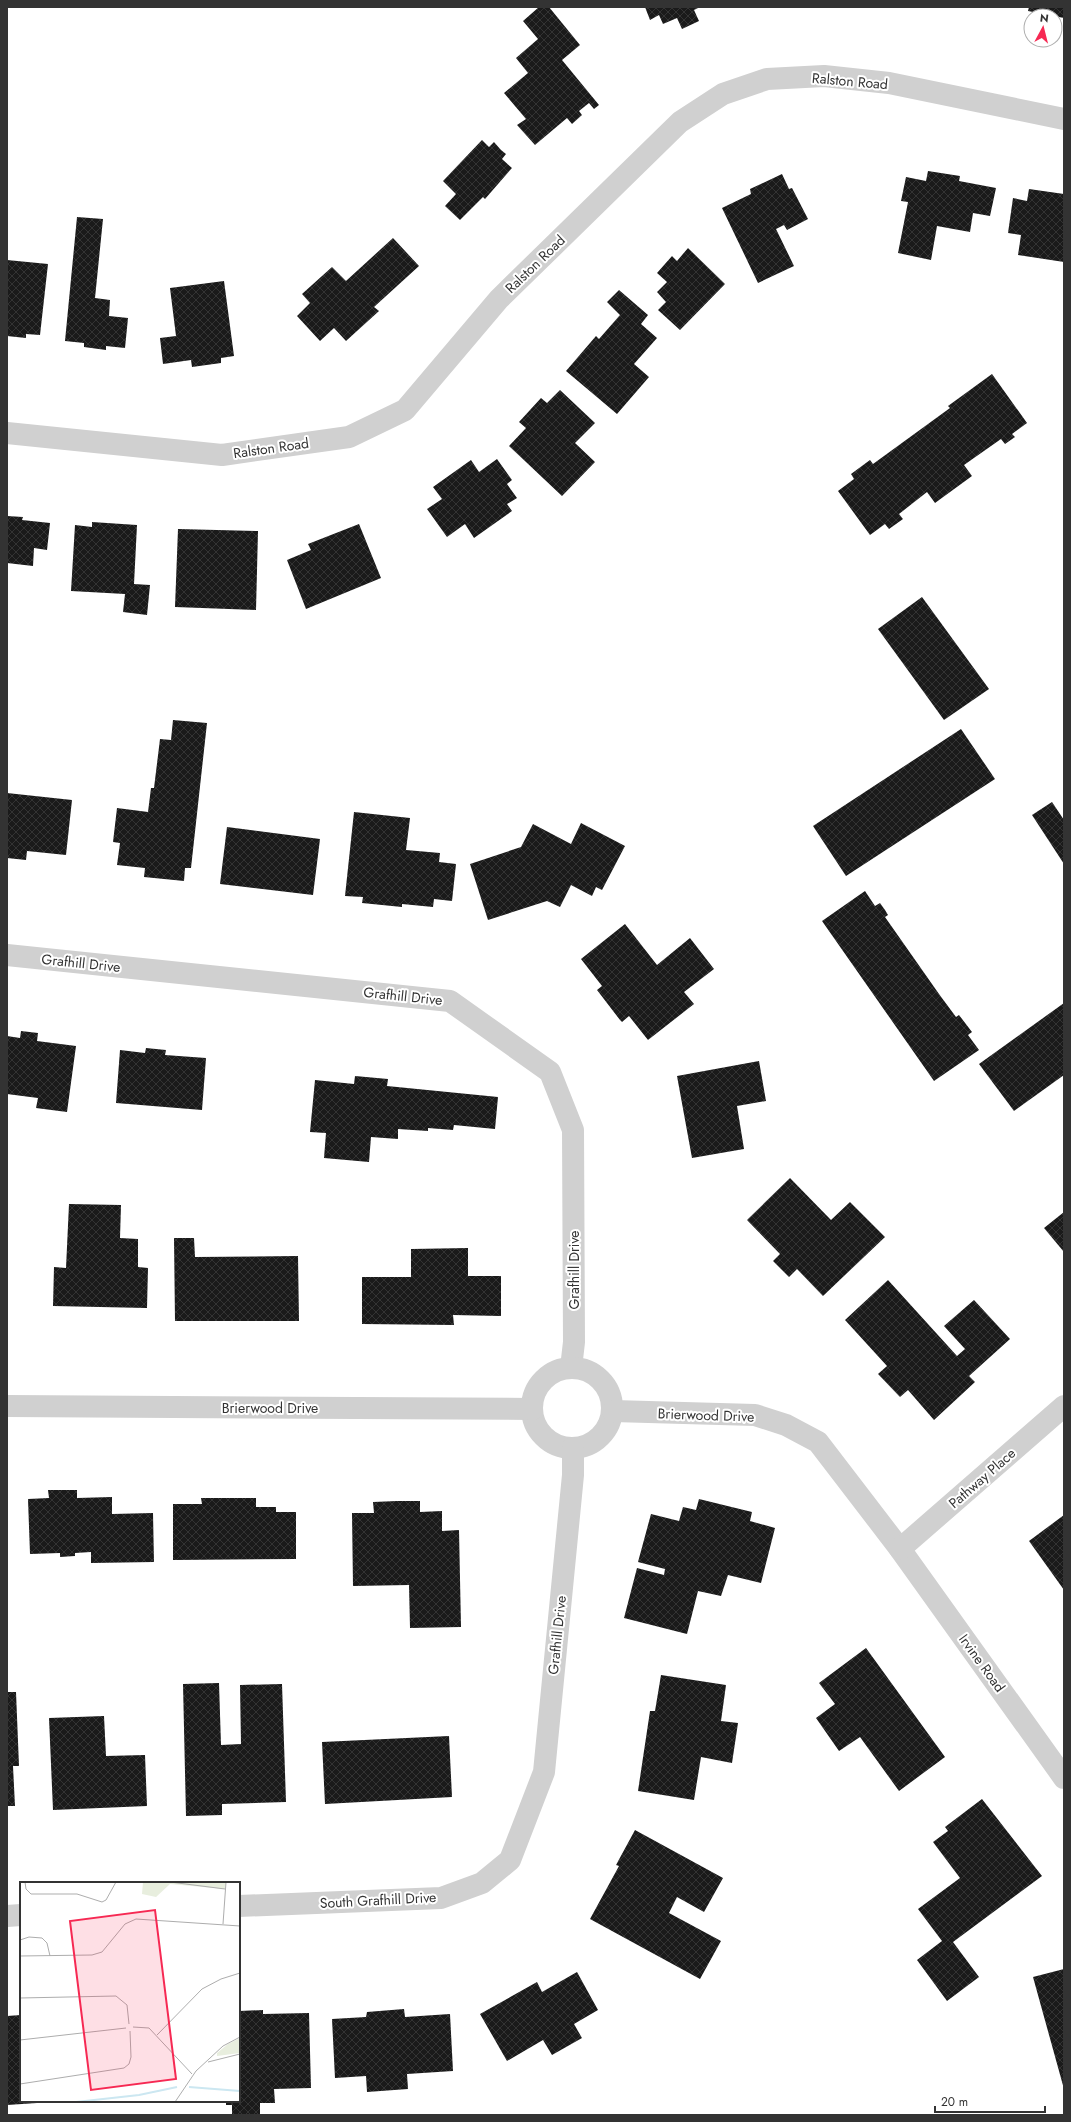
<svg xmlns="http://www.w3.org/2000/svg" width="1071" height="2122" font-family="Jost,sans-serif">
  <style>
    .building { fill: url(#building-cross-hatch) }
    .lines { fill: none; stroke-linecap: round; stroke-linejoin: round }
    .street { stroke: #d0d0d0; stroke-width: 22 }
    .labels { text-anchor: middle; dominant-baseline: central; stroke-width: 4; stroke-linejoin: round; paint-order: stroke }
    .street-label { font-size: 14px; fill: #333; stroke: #fff }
    .inset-river { fill: none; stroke: #cce7f1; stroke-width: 2 }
    .inset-road { fill: none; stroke: #adadad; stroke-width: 1 }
    .view { fill: #f62953; fill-opacity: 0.15; stroke: #f62953; stroke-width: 2 }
    .inset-edge { fill: none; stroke: #333; stroke-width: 2 }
  </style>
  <defs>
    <pattern id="building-cross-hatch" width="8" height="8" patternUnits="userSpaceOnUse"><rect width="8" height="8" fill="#1a1a1a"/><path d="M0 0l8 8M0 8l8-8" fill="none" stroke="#333"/></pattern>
  </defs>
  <rect width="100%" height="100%" fill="#fff"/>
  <g class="building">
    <polygon points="539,7 549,7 580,45 562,60 599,105 594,109 589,103 579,111 582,115 572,124 567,118 535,145 517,125 526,119 504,93 528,73 516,58 538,39 523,21"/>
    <polygon points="645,7 700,7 694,10 699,21 682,29 677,18 663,24 659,15 650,20"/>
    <polygon points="1029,7 1064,7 1064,18 1028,11"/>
    <polygon points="482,140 489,147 494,142 501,150 506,154 502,159 512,168 485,199 483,197 460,220 445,206 456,194 443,181"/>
    <polygon points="928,171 960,176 959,181 996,188 990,216 973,213 970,232 937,226 931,260 898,253 908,202 901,201 906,177 926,181"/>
    <polygon points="782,174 789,189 792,188 808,219 787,230 784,225 776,229 794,266 758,283 722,208 751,194 750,189"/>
    <polygon points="1029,189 1064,194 1064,262 1018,255 1021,235 1008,233 1013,198 1027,201"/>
    <polygon points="77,217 103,219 95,298 110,300 109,316 128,318 125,348 106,346 106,350 84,347 84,343 65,341"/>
    <polygon points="393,238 419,266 374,307 379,311 346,341 334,328 320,341 297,316 310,303 302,294 332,267 346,281"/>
    <polygon points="688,248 725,284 680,330 658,310 666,302 657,292 667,282 657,273 672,256 677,261"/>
    <polygon points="7,260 48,264 40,335 26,334 26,338 7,336"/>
    <polygon points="224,281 234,356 221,358 221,363 192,367 191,360 163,364 160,338 176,336 170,288"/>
    <polygon points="619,290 648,315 641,324 657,338 634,364 649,377 617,414 566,371 596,336 599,339 620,315 607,302"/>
    <polygon points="992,374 1027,423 1012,434 1015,437 1005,444 1001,439 964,465 972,476 935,503 927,492 899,514 903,519 889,529 885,524 870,535 838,491 854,479 851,474 870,460 873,464 950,408 948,406"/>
    <polygon points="560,390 595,423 575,443 595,462 562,496 509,446 526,428 519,422 541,398 547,403"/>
    <polygon points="497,459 512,480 507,484 517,498 507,504 512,511 474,538 465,524 447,537 427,509 442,499 433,487 471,460 479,472"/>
    <polygon points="7,516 23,517 22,520 50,523 47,550 34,548 33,566 7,563"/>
    <polygon points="92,522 137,525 134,584 150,585 147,615 123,612 125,594 71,591 75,525 92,527"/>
    <polygon points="359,524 381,578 306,609 287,560 311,550 308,544"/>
    <polygon points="178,529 258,531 256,610 175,607"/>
    <polygon points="922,597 989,689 944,720 878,629"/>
    <polygon points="173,720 207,723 191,868 185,868 184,881 144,877 145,868 117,865 120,843 113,842 117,808 148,812 151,788 154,788 160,739 171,740"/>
    <polygon points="961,729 995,779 846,876 813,826"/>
    <polygon points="7,793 72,800 66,855 27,851 26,860 7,858"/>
    <polygon points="1052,802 1064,820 1064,864 1032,815"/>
    <polygon points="354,812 410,818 406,850 440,853 439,862 456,864 452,901 434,899 433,907 402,904 402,907 362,903 363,897 345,896"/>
    <polygon points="581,823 625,846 602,890 596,887 592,896 571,885 560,907 547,901 488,920 470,864 521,847 533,824 571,844"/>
    <polygon points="227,827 320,839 313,895 220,884"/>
    <polygon points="865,891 875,906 880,903 885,910 888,915 885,917 939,994 956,1017 959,1015 972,1032 968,1035 979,1050 934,1081 822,921"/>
    <polygon points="625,924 657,965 690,938 714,969 684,992 694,1004 648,1040 629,1016 622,1022 620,1020 597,990 602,986 581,959"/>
    <polygon points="1064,1003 1064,1075 1014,1111 979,1064"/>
    <polygon points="21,1031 38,1033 37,1041 76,1046 67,1112 36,1108 38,1098 7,1094 7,1036 20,1038"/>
    <polygon points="146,1048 166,1050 165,1055 206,1058 202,1110 116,1103 120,1050 145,1053"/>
    <polygon points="759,1061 766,1101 737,1106 744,1149 692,1158 677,1076"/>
    <polygon points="355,1076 388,1079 387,1086 498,1097 495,1129 454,1125 453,1130 428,1128 428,1131 398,1129 398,1139 371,1137 369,1162 324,1158 326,1133 310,1132 315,1080 354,1084"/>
    <polygon points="790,1178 831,1220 850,1202 885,1237 823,1296 797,1269 789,1277 773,1261 780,1254 747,1220"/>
    <polygon points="69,1204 121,1205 120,1238 138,1239 138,1267 148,1268 147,1308 53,1306 54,1267 66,1268"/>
    <polygon points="1064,1212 1064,1252 1044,1228"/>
    <polygon points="174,1238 194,1238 195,1257 298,1256 299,1321 175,1321"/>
    <polygon points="468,1248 468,1276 501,1276 501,1316 453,1315 454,1325 362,1324 362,1277 411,1277 411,1249"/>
    <polygon points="888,1280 957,1356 965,1349 944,1326 974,1300 1010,1339 969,1376 975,1382 934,1420 908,1390 900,1397 878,1374 887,1366 845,1320"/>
    <polygon points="48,1490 77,1490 77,1498 112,1497 112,1514 153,1513 154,1562 91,1563 91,1552 75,1553 75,1556 60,1557 60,1553 30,1554 28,1499 49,1498"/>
    <polygon points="201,1498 256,1498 256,1507 276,1507 276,1512 296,1512 296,1559 173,1560 173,1504 202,1504"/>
    <polygon points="699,1499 752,1512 750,1521 775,1528 761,1583 728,1575 721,1596 698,1591 687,1634 624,1618 637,1568 664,1575 665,1569 638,1562 651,1514 679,1521 683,1507 696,1510"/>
    <polygon points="397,1501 420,1501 420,1512 442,1511 442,1531 459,1530 461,1627 410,1628 409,1585 353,1586 352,1513 374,1513 373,1502"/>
    <polygon points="1064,1515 1064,1590 1029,1541"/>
    <polygon points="866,1648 945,1757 899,1791 860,1737 839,1751 816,1718 835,1704 819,1683"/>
    <polygon points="661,1675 726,1685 721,1721 738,1723 732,1763 701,1757 694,1800 638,1791 650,1711 655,1711"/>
    <polygon points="219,1683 221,1745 241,1744 240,1685 282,1684 286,1802 222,1804 222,1815 186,1816 183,1684"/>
    <polygon points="7,1692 16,1692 19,1766 13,1766 15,1806 7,1806"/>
    <polygon points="104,1716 106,1756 145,1755 147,1806 53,1810 49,1718"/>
    <polygon points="449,1736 452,1797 325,1804 322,1742"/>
    <polygon points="982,1799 1042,1876 953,1942 979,1977 947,2001 917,1960 942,1941 918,1909 960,1878 933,1842 948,1831 945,1827"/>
    <polygon points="635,1830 723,1878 704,1912 677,1897 669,1913 721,1941 700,1979 590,1919 619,1866 616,1865"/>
    <polygon points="1064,1969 1064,2089 1033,1977"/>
    <polygon points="577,1972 598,2010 574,2024 582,2038 552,2055 543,2040 507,2061 480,2014 537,1982 542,1992"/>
    <polygon points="404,2009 405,2017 450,2014 453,2071 407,2074 408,2089 367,2092 366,2076 335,2078 332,2019 366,2017 367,2012"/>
    <polygon points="263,2010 263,2014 309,2013 311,2088 274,2089 275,2103 260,2103 260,2115 232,2115 232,2105 226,2105 226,2101 239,2101 239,2011"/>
    <polygon points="21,2015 21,2101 52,2102 7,2105 7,2016"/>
  </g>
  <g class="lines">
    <g class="street">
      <polyline points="7,433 222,455 349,437 405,410 499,299 680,122 723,94 767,79 824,76 889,83 1064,119"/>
      <polyline points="7,955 450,1001 550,1072 573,1130 574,1342 571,1368"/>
      <circle cx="572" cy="1408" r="40"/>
      <polyline points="7,1406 532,1409"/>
      <polyline points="613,1411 755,1415 786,1425 818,1442 900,1549 1064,1778"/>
      <polyline points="900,1549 1064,1406"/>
      <polyline points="239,1906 441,1898 482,1883 510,1860 544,1772 573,1475 573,1448"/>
      <polyline points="7,1916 21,1915"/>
    </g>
  </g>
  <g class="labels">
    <g class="street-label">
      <text transform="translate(850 81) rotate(5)">Ralston Road</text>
      <text transform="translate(535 264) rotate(-44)">Ralston Road</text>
      <text transform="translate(271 448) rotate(-8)">Ralston Road</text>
      <text transform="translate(81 963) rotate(6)">Grafhill Drive</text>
      <text transform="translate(403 996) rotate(6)">Grafhill Drive</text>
      <text transform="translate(574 1270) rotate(-90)">Grafhill Drive</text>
      <text x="270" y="1408">Brierwood Drive</text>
      <text transform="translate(706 1415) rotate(2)">Brierwood Drive</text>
      <text transform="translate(982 1478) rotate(-41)">Pathway Place</text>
      <text transform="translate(557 1635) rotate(-84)">Grafhill Drive</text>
      <text transform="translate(982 1663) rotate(54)">Irvine Road</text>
      <text transform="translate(378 1900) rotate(-3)">South Grafhill Drive</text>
    </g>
  </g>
  <g transform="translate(20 1882)">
    <rect width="220" height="220" fill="#fff"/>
    <path d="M 220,156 L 220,171 L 197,174 L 197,171 L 208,162 Z" fill="#e8eede"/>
    <path d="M 123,0 L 206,0 L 205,7 L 150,2 L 136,15 L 122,12 Z" fill="#e8eede"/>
    <path class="inset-river" d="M 169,205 L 220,209M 56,220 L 119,213 L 157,205"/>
    <path class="inset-road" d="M 5,0 L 6,7 L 11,12 L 57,12 L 82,20 L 86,18 L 96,0M 150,0 L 205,7M 203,42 L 206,0M 0,58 L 9,55 L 22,56 L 27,61 L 30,74M 0,74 L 72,73 L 82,70 L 105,42 L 116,37 L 220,44M 0,116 L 96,114 L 107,123 L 109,142M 113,145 L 129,146 L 172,192M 137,153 L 182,107 L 201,97 L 220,91M 0,158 L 106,146M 188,180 L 220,172M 0,202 L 104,186 L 109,182 L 111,175 L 110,149M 155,220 L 176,189 L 203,164 L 220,155"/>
    <path class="view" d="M 135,28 L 156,197 L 71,208 L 50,39 Z"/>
    <rect width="220" height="220" class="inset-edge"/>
  </g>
  <rect width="1071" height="2122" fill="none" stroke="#333333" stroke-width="16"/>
  <g transform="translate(1043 28) rotate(7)"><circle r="19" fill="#ffffff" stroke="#adadad"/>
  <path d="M0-3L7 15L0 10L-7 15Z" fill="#f62953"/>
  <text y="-6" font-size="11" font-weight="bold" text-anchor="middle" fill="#333333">N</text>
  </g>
  <path d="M935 2106v6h110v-6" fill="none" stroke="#333333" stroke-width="2"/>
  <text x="941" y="2106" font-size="12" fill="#333333" stroke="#ffffff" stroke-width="3" paint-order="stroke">20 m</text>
</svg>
